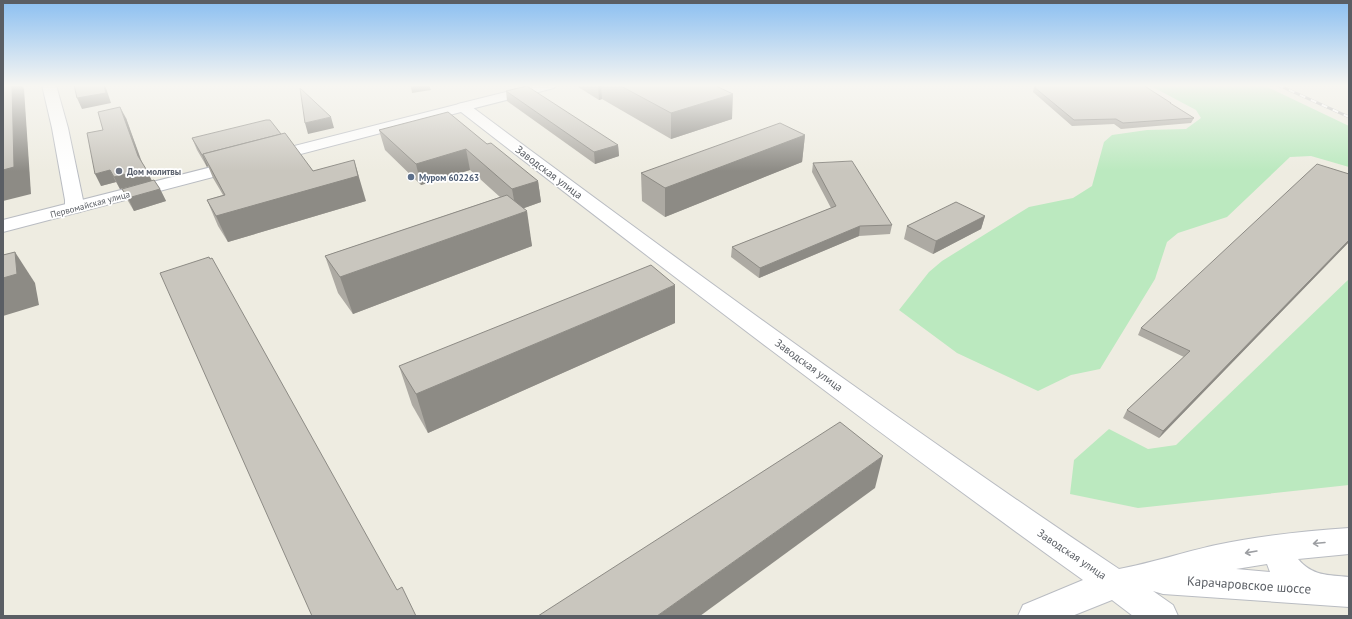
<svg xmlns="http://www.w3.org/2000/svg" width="1352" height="619" font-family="'PT Sans',sans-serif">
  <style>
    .green { fill: #bbe9bf }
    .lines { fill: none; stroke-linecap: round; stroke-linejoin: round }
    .minor-casing { stroke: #b9bcc2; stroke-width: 2 }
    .tertiary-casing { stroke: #b9bcc2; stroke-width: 2 }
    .minor { fill: #fff; fill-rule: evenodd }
    .tertiary { fill: #fff; fill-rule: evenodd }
    .rail-casing { stroke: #b5b6b7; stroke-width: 3 }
    .rail { stroke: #fff; stroke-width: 2; stroke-dasharray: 6; stroke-linecap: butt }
    .wall { fill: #adaaa3 }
    .shaded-wall { fill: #8d8b85 }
    .building { fill: #c9c6be; stroke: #8d8b85 }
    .oneway { stroke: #9c9ea2 }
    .worship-dot { fill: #6b7280; stroke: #fff; stroke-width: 1.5 }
    .service-dot { fill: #5c6f8a; stroke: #fff; stroke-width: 1.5 }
    .labels { text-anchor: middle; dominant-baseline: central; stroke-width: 3.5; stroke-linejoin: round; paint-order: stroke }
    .far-worship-label { font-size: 9px; font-weight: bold; fill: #5b616d; stroke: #fff; text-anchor: start }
    .far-service-label { font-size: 9px; font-weight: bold; fill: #4e5e75; stroke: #fff; text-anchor: start }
    .far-street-label { font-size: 9px; fill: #5a5e64; stroke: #fff }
    .street-label { font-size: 11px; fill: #5a5e64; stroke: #fff }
    .near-street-label { font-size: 13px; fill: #5a5e64; stroke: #fff }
  </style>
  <rect width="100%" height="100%" fill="#eeece1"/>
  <g class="green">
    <polygon points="1149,85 1263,85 1349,126 1349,167 1311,156 1290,157 1227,217 1178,233 1167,242 1155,279 1100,369 1071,375 1038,391 957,353 899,310 929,272 942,261 1029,207 1073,198 1092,186 1104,142 1112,135 1147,130 1186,129 1201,118 1196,110"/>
    <polygon points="1349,279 1349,485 1138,508 1070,494 1074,460 1109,429 1148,449 1176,445"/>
  </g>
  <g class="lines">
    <g class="minor-casing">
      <g id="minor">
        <polygon points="42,85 56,85 68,128 83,200 83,208 80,212 74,213 68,212 65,208 65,200 52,128"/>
        <polygon points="534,85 556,85 554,88 463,111 458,110 456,107 458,104"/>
      </g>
    </g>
    <g class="tertiary-casing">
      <path id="tertiary" d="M 463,103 L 468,104 C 682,263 897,421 1119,569 C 1152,563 1184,552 1216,545 C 1260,536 1304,531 1349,528 L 1349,554 L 1298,559 C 1312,576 1328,575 1349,577 L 1349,607 L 1163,594 L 1153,591 L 1173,605 L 1178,616 L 1133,616 L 1112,600 L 1072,616 L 1018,616 L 1023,605 L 1083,580 C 872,429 666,271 461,112 L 3,232 L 3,220 ZM 1267,564 L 1270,572 L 1236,569 Z"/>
    </g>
    <use href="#minor" class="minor"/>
    <use href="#tertiary" class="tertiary"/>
    <g class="rail-casing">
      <polyline id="rail" points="1278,85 1349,117"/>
    </g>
    <use href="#rail" class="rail"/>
  </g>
  <g class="wall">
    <polygon points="575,85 714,85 732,119 671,139 602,99 599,100"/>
    <polygon points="1034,87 1171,103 1171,104 1194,118 1191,123 1121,129 1114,124 1072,126 1033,92"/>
    <polygon points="506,91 618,145 619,156 595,164 507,101"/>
    <polygon points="126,118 141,161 152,181 120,189 116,182 101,186 103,130"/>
    <polygon points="379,130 487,144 538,181 541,202 524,208 532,246 353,314 338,293 325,256 500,197 470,170 421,185 385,150"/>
    <polygon points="281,134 313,171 366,201 228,242 218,226 207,200 223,195 213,178 208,166 207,167 197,150 192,138"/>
    <polygon points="805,135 802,162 665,217 642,201 641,173"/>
    <polygon points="813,163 892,225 890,234 859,236 759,278 731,257 732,247 831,208 812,172"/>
    <polygon points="1349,174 1349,242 1159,438 1123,418 1127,410 1184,357 1138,335 1141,328"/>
    <polygon points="122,189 160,189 166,201 134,211 128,201"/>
    <polygon points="985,216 981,229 933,254 904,239 907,226"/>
    <polygon points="675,323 428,433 412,405 399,366"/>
  </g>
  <g class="shaded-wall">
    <polygon points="12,85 22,85 24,89 31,194 3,201 3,170"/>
    <polygon points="104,85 105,85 111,103 82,109 77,98"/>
    <polygon points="429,85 431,90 412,93 411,87"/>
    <polygon points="598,85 601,85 602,99 599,100"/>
    <polygon points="733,94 732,119 671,139 671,113"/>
    <polygon points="120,107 126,118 144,168 138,156"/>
    <polygon points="331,117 334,128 308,134 305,123"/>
    <polygon points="805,135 802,162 665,217 665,188"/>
    <polygon points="618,145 619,156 595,164 594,152"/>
    <polygon points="466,149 470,170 421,185 416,164"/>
    <polygon points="202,155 203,155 208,166 207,167"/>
    <polygon points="354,160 366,201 228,242 216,216"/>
    <polygon points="146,169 152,181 120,189 114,177"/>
    <polygon points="110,170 116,182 101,186 95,174"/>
    <polygon points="538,181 541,202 516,211 512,189"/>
    <polygon points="160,189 166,201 134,211 128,198"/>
    <polygon points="527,211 532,246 353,314 340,277"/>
    <polygon points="985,216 981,229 933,254 936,241"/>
    <polygon points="860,226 859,236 759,278 760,268"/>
    <polygon points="1349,240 1349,242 1159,438 1163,431"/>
    <polygon points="15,252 35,283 39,305 3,316 3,278"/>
    <polygon points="675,285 675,323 428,433 416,394"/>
    <polygon points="883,456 875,488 700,616 657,616"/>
  </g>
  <g class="building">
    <polygon points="3,85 12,85 14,167 3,170"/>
    <polygon points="74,85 104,85 106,93 77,98"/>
    <polygon points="410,85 429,85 411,87"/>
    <polygon points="619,85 714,85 733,94 671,113"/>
    <polygon points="1040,85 1143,85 1171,103 1170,103 1194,118 1123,123 1116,119 1074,120 1034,87"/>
    <polygon points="527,86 618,145 594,152 506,91"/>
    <polygon points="300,88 331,117 305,123"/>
    <polygon points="120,107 138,156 146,169 114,177 110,170 95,174 87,133 103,130 98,112"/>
    <polygon points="448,112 487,144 491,143 538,181 512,189 466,149 416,164 379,130"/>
    <polygon points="266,120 270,120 281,134 203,154 203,155 202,155 192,138"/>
    <polygon points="780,123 805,135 665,188 641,173"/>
    <polygon points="285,133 313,171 354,160 358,176 216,216 207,200 225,195 203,154"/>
    <polygon points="852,161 892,225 860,226 760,268 732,247 836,206 813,163"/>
    <polygon points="1317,164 1349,174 1349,240 1163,431 1127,410 1190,351 1141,328"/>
    <polygon points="154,180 160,189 128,198 122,189"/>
    <polygon points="507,195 527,211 340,277 325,256"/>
    <polygon points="956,202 985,216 936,241 907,226"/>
    <polygon points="15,252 17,274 3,278 3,255"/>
    <polygon points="209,257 210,259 212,258 397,590 402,587 416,616 312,616 160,273"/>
    <polygon points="651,265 675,285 416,394 399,366"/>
    <polygon points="840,422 883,456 657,616 538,616"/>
  </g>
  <defs><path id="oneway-shaft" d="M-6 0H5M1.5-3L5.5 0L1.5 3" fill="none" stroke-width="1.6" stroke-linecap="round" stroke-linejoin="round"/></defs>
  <g class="oneway">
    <use href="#oneway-shaft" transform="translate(1319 543) rotate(175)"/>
    <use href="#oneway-shaft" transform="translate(1251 552) rotate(170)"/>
  </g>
  <linearGradient id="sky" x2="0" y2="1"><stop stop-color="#8bbff1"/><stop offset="0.5" stop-color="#f7f6f2"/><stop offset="1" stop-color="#f7f6f2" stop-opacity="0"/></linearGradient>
  <rect width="1352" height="171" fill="url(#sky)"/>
  <circle class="worship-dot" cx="119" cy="171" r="4"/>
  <circle class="service-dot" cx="411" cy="177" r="4"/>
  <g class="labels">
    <g class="far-worship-label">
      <text x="127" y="171">Дом молитвы</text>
    </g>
    <g class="far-service-label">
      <text x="419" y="177">Муром 602263</text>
    </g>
    <g class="far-street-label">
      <text transform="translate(90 204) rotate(-15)">Первомайская улица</text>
    </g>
    <g class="street-label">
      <text transform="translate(549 172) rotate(37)">Заводская улица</text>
      <text transform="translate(809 365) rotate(36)">Заводская улица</text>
      <text transform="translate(1072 554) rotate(34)">Заводская улица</text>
    </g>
    <g class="near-street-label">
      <text transform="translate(1249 585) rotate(4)">Карачаровское шоссе</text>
    </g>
  </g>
  <rect width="1352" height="619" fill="none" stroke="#5a5e64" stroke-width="8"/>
</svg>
